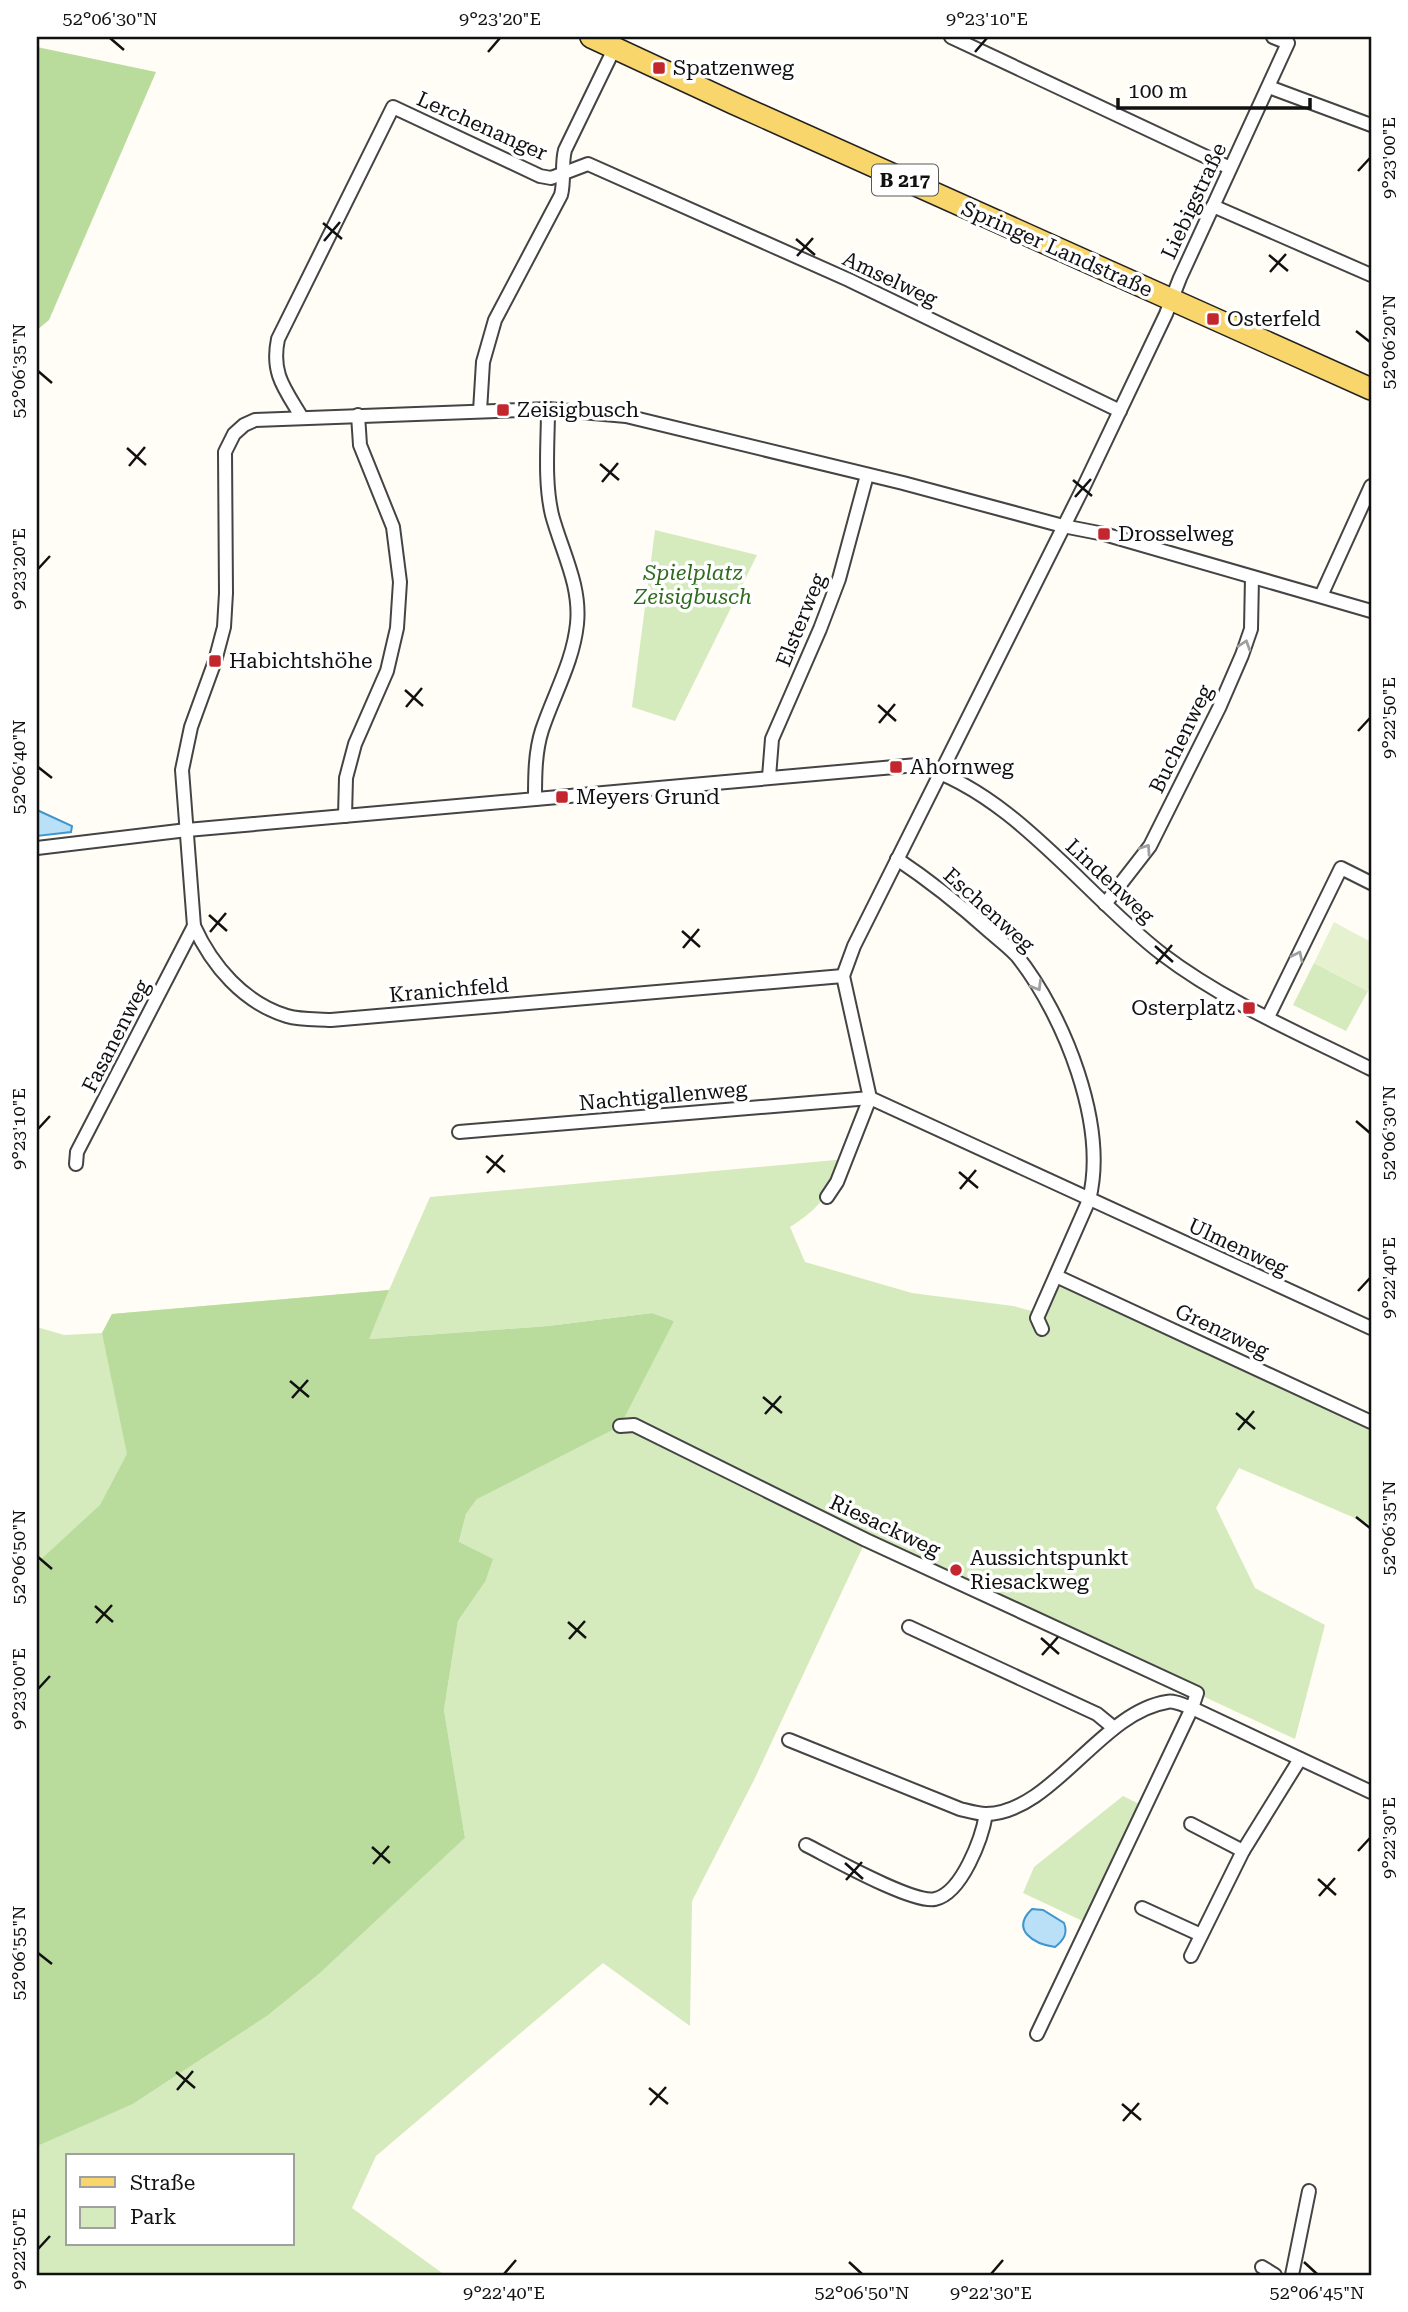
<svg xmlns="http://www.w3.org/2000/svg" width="1408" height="2312" font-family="'Roboto Serif',serif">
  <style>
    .green { fill: #d5ebbd; fill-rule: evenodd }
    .forest { fill: #b9dc9c }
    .pitch { fill: #e6f2cf }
    .water { fill: #b9e0f7; stroke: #3f96cf; stroke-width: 2 }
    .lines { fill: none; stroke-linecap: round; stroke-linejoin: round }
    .street-casing { stroke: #444; stroke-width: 16 }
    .primary-casing { stroke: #222; stroke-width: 24 }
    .street { stroke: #fff; stroke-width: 12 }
    .primary { stroke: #f9d66b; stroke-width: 21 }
    .oneway { stroke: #a0a0a0 }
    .ticks { fill: none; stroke: #111; stroke-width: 2.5 }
    .poi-dot { fill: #c4262e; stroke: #fff; stroke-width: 2.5 }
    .labels { text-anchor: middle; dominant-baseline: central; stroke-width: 7; stroke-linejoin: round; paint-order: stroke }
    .shield { fill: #fff; stroke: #585858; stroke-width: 2 }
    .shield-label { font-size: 19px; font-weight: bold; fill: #111 }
    .poi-label { font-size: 21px; fill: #111; stroke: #fff; text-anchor: start }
    .street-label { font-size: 21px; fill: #111; stroke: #fff }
    .park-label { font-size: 21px; font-style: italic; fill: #2f6b1f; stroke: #fff }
    .neatline { fill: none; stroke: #111; stroke-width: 2.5 }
    .ticks-label { font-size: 18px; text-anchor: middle; fill: #111 }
  </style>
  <rect width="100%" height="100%" fill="#fffdf5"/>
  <g class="green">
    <polygon points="655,530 757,555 675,721 632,707"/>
    <polygon points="1314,963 1368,991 1346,1031 1293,1005"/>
    <path d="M 846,1159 C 828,1194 823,1206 790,1227 L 805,1262 L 912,1293 L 1013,1306 L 1039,1313 L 1056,1276 L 1371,1422 L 1371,1525 L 1239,1468 L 1216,1508 L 1255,1588 L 1325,1625 L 1295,1739 L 866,1540 L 754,1780 L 692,1901 L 690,2026 L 603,1963 L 376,2156 L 352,2208 L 445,2275 L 37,2275 L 37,2145 L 133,2104 L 267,2016 L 319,1974 L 465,1838 L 444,1710 L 458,1621 L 485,1582 L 459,1543 L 466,1514 L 477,1499 L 674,1321 L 652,1313 L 548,1326 L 368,1339 L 37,1573 L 37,1327 L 64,1335 L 102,1333 L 112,1314 L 389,1290 L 430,1197 ZM 68,2156 L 292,2156 L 292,2244 L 68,2244 Z"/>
    <polygon points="1123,1796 1145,1807 1089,1924 1023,1893 1034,1867"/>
  </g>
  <g class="forest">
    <polygon points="37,47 156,72 49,320 37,330"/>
    <polygon points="389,1290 369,1339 548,1326 652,1313 674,1321 620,1426 477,1499 466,1514 459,1542 493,1559 485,1582 458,1621 444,1710 465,1838 319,1974 267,2016 133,2104 37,2146 37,1563 100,1505 127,1454 102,1333 112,1314"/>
  </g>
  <polygon class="pitch" points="1334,922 1371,942 1371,984 1368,991 1314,963"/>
  <g class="water">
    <polygon points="37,810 72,826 71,832 37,836"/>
    <path d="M 1032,1909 L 1043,1910 L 1064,1923 C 1068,1933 1064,1940 1055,1947 C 1034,1944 1010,1930 1032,1909 Z"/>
  </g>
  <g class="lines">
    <g class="street-casing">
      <g id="street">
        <polyline points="951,37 1230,168"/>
        <polyline points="1269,87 1371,125"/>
        <polyline points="1213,206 1371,275"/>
        <path d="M 480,411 L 483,362 L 495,320 L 561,195 C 565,180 561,165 565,150 L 615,47"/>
        <path d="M 301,416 C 284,388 271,373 278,339 L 393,107 L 540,176 L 551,178 L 588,164 L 849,280 L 1120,411"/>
        <polyline points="1321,596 1371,486"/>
        <polyline points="769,777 772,739 820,629 839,579 867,475"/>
        <path d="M 535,799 C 535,776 535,752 542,730 C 554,694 573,662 577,624 C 581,585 562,552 552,515 C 544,481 548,443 548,409"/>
        <polyline points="345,816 346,778 355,744 387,671 397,628 400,582 393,527 360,445 358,415"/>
        <path d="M 37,848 L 187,830 L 917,765 C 1013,792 1085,895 1162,954 C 1225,1002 1301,1034 1371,1069"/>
        <path d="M 897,859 C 930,881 960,905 989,931 C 998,939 1009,947 1017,956 C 1064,1015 1108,1125 1089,1200 L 1037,1318 L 1042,1329"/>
        <polyline points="1105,904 1150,846 1219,708 1242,655 1251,629 1252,577"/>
        <path d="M 843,976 L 331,1020 C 317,1019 301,1020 287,1016 C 244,1003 212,966 194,926 L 182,770 L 191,727 L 215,661 L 224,627 L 226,593 L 225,452 L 234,434 L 244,425 L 255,420 L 548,409 L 626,416 L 903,483 L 1063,526 L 1104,534 L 1371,611"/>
        <polyline points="1268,1017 1341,868 1371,883"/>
        <polyline points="459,1132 870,1098 1371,1328"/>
        <polyline points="76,1164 77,1152 194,926"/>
        <polyline points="827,1197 837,1182 870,1098 843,976 854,946 1085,484 1166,314 1180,278 1288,43 1273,37"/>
        <polyline points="1056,1276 1371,1422"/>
        <polyline points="620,1426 634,1425 866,1540 1197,1693 1192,1708 1037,2034"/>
        <polyline points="909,1627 1097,1714 1114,1728"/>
        <path d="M 789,1740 L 960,1809 C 968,1811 978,1814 986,1814 C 1052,1813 1101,1712 1167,1702 C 1174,1700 1185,1706 1192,1708 L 1371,1792"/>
        <polyline points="1191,1824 1243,1851"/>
        <path d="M 806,1845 C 830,1857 913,1904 935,1899 C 962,1893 982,1838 986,1814"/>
        <polyline points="1142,1908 1201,1935"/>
        <polyline points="1191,1956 1243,1851 1300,1759"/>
        <polyline points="1262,2267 1275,2275"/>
        <polyline points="1292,2275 1309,2191"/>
      </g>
    </g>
    <g class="primary-casing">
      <polyline id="primary" points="591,37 733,103 1371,389"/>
    </g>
    <use href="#street" class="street"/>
    <use href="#primary" class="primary"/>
  </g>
  <defs><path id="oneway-chevron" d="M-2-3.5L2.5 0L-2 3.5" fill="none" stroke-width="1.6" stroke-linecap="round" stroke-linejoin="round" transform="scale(1.75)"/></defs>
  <g class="oneway">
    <use href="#oneway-chevron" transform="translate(1245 645) rotate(-72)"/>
    <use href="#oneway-chevron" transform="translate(1146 849) rotate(-56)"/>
    <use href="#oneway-chevron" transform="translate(1298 956) rotate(-64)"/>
    <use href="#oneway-chevron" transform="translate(1037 986) rotate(59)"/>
  </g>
  <path class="ticks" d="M 110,38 L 124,50M 488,52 L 500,38M 975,52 L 987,38M 1358,171 L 1370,158M 323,223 L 342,239M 796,239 L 815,255M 324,241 L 340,222M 1269,255 L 1288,271M 797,256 L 813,238M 1270,272 L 1286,254M 1356,331 L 1370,342M 38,371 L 52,383M 127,448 L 146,465M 600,464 L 619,480M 129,466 L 145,447M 1073,480 L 1092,496M 602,482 L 618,463M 1075,497 L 1091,479M 38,569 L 50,556M 405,690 L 423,706M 878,705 L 896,721M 406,707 L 422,688M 879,723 L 895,704M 1358,731 L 1370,718M 38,767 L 52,778M 209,915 L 227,931M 682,931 L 700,947M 210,932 L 226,913M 1155,946 L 1173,962M 683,948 L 699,929M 1156,964 L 1172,945M 1356,1121 L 1370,1133M 38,1129 L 50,1116M 486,1156 L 505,1172M 959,1172 L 978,1188M 487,1173 L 503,1155M 960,1189 L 976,1170M 1358,1291 L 1370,1278M 290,1381 L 309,1397M 763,1397 L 782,1413M 292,1398 L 308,1380M 1236,1413 L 1255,1429M 765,1414 L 781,1396M 1238,1430 L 1254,1411M 1356,1517 L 1370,1528M 38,1557 L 52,1569M 95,1606 L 113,1622M 568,1622 L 586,1638M 96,1623 L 112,1605M 1041,1638 L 1059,1654M 569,1639 L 585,1621M 1042,1655 L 1058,1637M 38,1689 L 50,1676M 372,1847 L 390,1863M 1358,1851 L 1370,1838M 845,1863 L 863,1879M 373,1864 L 389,1846M 1318,1879 L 1336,1895M 846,1880 L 862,1862M 1319,1896 L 1335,1878M 38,1953 L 52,1964M 176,2072 L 195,2088M 649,2088 L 668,2104M 177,2090 L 193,2071M 1122,2104 L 1141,2120M 650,2105 L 666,2087M 1123,2121 L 1139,2103M 38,2249 L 50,2236M 849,2262 L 862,2274M 1304,2262 L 1317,2274M 504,2274 L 516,2260M 991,2274 L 1003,2260"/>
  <g class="poi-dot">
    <rect x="652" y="61" width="14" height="14" rx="3.5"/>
    <rect x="1206" y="312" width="14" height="14" rx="3.5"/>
    <rect x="496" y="403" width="14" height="14" rx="3.5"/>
    <rect x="1097" y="527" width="14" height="14" rx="3.5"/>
    <rect x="208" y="654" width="14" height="14" rx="3.5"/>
    <rect x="889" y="760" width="14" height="14" rx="3.5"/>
    <rect x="555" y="790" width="14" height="14" rx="3.5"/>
    <rect x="1242" y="1001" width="14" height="14" rx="3.5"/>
    <circle cx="956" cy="1570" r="7"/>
  </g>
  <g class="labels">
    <rect class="shield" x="872" y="164.5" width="66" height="31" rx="5"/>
    <g class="shield-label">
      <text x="905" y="180">B 217</text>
    </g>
    <g class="poi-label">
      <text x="673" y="68">Spatzenweg</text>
      <text x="1227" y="319">Osterfeld</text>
      <text x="517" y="410">Zeisigbusch</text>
      <text x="1118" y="534">Drosselweg</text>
      <text x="229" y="661">Habichtshöhe</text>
      <text x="910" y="767">Ahornweg</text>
      <text x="576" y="797">Meyers Grund</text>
      <text x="1235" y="1008" text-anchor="end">Osterplatz</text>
      <text x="970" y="1558">Aussichtspunkt<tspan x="970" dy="24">Riesackweg</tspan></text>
    </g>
    <g class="street-label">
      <text transform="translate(482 126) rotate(24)">Lerchenanger</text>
      <text transform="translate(1194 201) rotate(-65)">Liebigstraße</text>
      <text transform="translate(1057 249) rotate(24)">Springer Landstraße</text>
      <text transform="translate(890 279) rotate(25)">Amselweg</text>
      <text transform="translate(801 620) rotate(-68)">Elsterweg</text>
      <text transform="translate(1181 739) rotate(-64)">Buchenweg</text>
      <text transform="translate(1110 881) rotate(43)">Lindenweg</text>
      <text transform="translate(989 910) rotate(42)">Eschenweg</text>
      <text transform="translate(449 990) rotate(-5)">Kranichfeld</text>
      <text transform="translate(116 1036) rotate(-63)">Fasanenweg</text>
      <text transform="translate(663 1096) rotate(-5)">Nachtigallenweg</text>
      <text transform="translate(1238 1247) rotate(25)">Ulmenweg</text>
      <text transform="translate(1222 1331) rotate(25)">Grenzweg</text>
      <text transform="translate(885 1526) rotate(25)">Riesackweg</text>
    </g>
    <g class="park-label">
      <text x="693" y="573">Spielplatz<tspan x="693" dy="24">Zeisigbusch</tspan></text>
    </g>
  </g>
  <rect width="1408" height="2312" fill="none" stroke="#ffffff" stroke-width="77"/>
  <rect x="66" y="2154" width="228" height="91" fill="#ffffff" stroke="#a0a0a0" stroke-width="2"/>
  <rect x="80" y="2177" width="35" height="10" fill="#f9d66b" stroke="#a0a0a0" stroke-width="2"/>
  <text x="130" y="2190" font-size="21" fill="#111111">Straße</text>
  <rect x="80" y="2207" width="35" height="21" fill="#d5ebbd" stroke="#a0a0a0" stroke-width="2"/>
  <text x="130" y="2224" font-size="21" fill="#111111">Park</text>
  <path d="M1118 98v10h192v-10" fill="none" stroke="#111111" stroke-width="3.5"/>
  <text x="1128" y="98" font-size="21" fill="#111111" stroke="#ffffff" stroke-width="5" paint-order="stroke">100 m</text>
  <rect x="38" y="38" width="1332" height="2236" class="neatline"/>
  <g class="ticks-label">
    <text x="110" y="25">52°06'30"N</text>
    <text x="500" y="25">9°23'20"E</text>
    <text x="987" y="25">9°23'10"E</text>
    <text transform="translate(1389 158) rotate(-90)" y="6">9°23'00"E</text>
    <text transform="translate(1389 342) rotate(-90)" y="6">52°06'20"N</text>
    <text transform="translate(19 371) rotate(-90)" y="6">52°06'35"N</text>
    <text transform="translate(19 569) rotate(-90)" y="6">9°23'20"E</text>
    <text transform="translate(1389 718) rotate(-90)" y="6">9°22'50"E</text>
    <text transform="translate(19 767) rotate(-90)" y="6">52°06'40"N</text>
    <text transform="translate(19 1129) rotate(-90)" y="6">9°23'10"E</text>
    <text transform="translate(1389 1133) rotate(-90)" y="6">52°06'30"N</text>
    <text transform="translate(1389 1278) rotate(-90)" y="6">9°22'40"E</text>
    <text transform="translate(1389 1528) rotate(-90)" y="6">52°06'35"N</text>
    <text transform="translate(19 1557) rotate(-90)" y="6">52°06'50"N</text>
    <text transform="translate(19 1689) rotate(-90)" y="6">9°23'00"E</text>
    <text transform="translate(1389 1838) rotate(-90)" y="6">9°22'30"E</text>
    <text transform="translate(19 1953) rotate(-90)" y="6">52°06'55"N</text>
    <text transform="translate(19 2249) rotate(-90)" y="6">9°22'50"E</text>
    <text x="504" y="2299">9°22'40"E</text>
    <text x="862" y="2299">52°06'50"N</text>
    <text x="991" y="2299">9°22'30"E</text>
    <text x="1317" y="2299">52°06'45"N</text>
  </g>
</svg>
